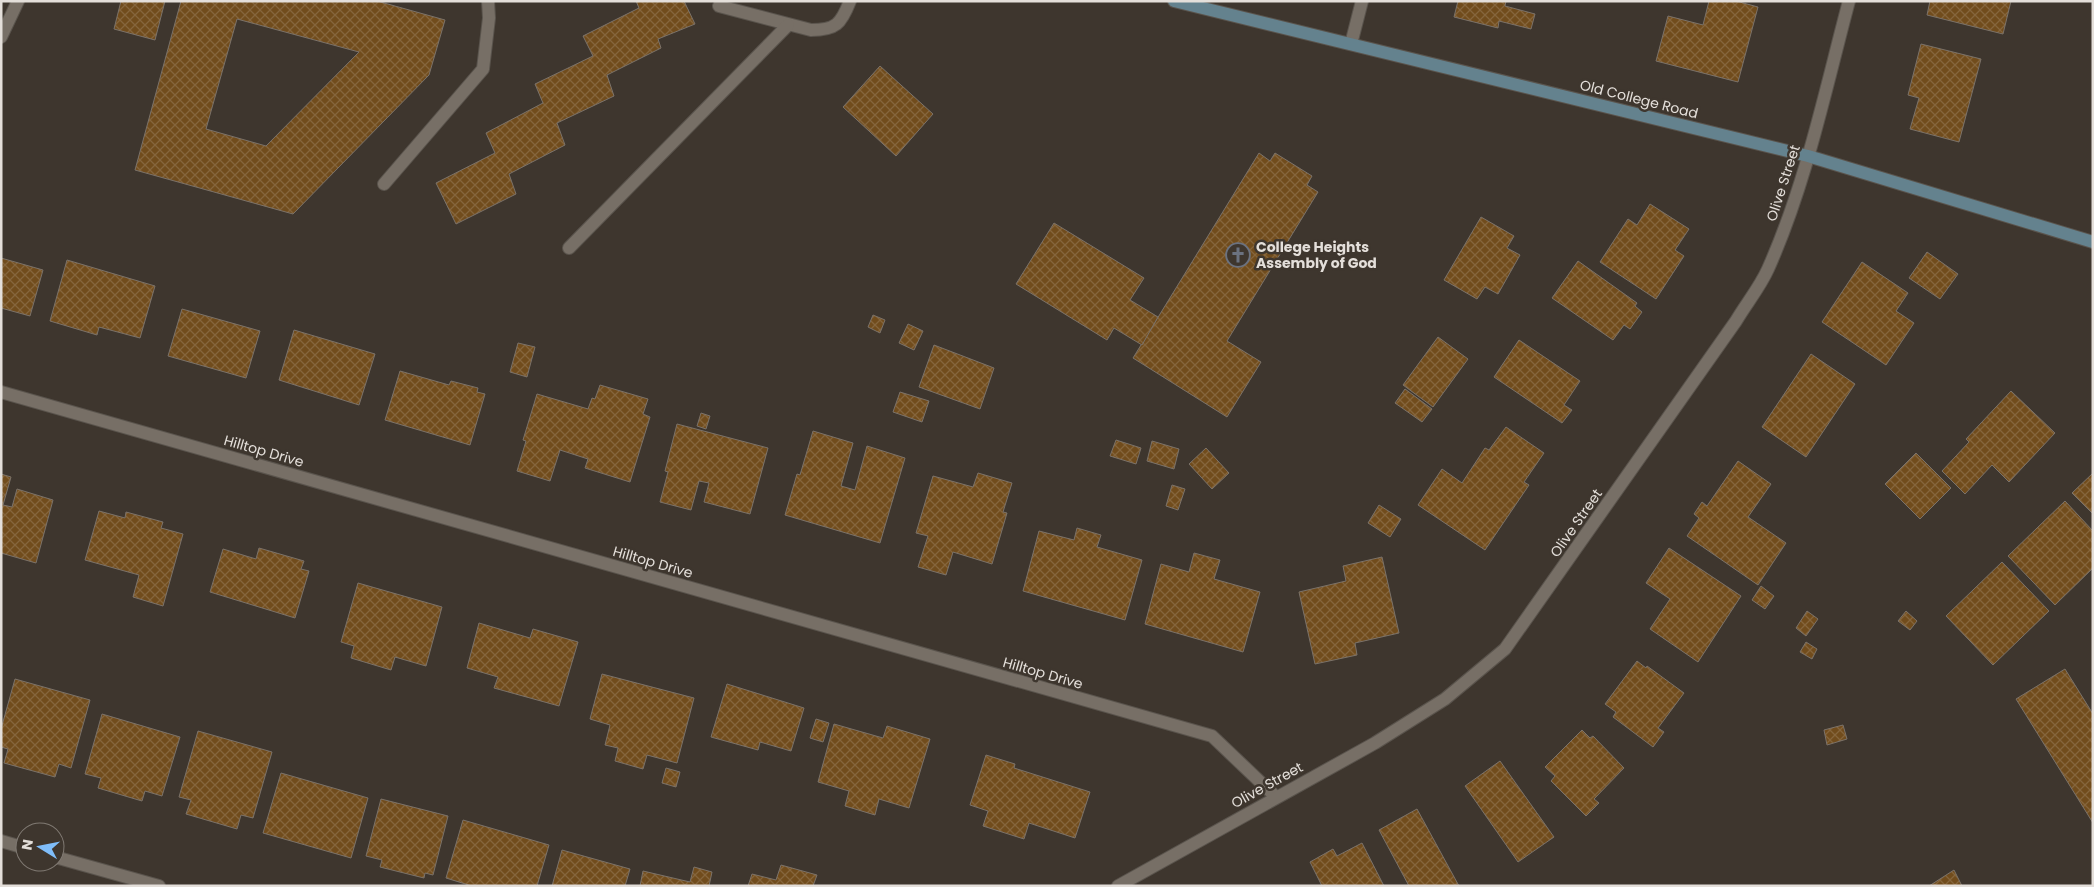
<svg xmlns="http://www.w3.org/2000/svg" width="2094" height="887" font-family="Poppins,sans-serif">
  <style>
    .building { fill: url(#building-cross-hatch); stroke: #7b7269; fill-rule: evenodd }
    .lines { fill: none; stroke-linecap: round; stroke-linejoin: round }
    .lane-casing { stroke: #5a544d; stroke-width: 14 }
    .street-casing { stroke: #5a544d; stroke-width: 14 }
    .secondary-casing { stroke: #5a544d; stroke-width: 14 }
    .lane { stroke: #776f66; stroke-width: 12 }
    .street { stroke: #776f66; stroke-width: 12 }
    .secondary { stroke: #64828e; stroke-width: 12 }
    .labels { text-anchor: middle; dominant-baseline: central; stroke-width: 5; stroke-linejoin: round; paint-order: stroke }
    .street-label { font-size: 14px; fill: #e4dfda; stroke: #3e362e }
    .poi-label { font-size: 14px; font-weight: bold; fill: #e4dfda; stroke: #3e362e; text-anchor: start }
  </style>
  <defs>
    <pattern id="building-cross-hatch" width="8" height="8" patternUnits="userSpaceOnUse" patternTransform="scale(1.25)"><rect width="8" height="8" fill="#714c1c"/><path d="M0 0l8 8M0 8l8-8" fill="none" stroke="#85653c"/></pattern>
  </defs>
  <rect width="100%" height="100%" fill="#3e362e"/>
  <g class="building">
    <polygon points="121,1 165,1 155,40 114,29"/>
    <path d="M 181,1 L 377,1 L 445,20 L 429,75 L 293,214 L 135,170 ZM 237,19 L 359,52 L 266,146 L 206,129 Z"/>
    <polygon points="636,1 684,1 695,24 658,39 661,48 607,75 614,96 557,123 565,145 509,174 516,194 456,224 436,183 495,153 486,133 543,103 535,84 593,56 583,36 639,8"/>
    <polygon points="1458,1 1506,1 1505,6 1535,14 1531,29 1499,21 1498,28 1454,17"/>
    <polygon points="1709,1 1736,1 1758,7 1738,82 1656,61 1668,16 1703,25"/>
    <polygon points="1930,1 2011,1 2003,34 1927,15"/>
    <polygon points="1921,44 1981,59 1959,142 1910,129 1919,98 1908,95"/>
    <polygon points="880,66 933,114 896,156 843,107"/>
    <polygon points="1259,153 1270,161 1275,153 1312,176 1307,185 1318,192 1227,341 1261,362 1227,417 1133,358"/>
    <polygon points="1650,204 1689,229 1675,250 1684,256 1656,299 1600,262 1628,219 1637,225"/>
    <polygon points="1481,217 1514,236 1507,248 1520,255 1498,294 1485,287 1477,299 1444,280"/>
    <polygon points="1054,223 1144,278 1130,300 1158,317 1142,345 1114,328 1107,340 1016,284"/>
    <polygon points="1927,252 1958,274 1940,299 1909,278"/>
    <polygon points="1,258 43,270 30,316 1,308"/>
    <polygon points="67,260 155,286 140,338 99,327 97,335 50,321"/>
    <polygon points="1578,261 1637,303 1635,306 1642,312 1630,329 1624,325 1613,340 1552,298"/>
    <polygon points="1862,262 1908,293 1896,311 1914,323 1886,365 1822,322"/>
    <polygon points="182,309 260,331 246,378 168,356"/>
    <polygon points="873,315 885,320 880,333 868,327"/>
    <polygon points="908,324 923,331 914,350 899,343"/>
    <polygon points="294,330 375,354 359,405 279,380"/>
    <polygon points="1438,337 1468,359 1433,407 1403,385"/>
    <polygon points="1519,340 1580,381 1564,405 1572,410 1562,423 1494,377"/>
    <polygon points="518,343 535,347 527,377 510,372"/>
    <polygon points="934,345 994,368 980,409 919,387"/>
    <polygon points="1811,354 1855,384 1806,457 1762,427"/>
    <polygon points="400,371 449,385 451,381 478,388 477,392 485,394 470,445 385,420"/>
    <polygon points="600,385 648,399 643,414 650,417 630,482 585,468 588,459 560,450 550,481 517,471 526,441 523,440 537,394 588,409 592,398 595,399"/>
    <polygon points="1405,389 1432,409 1422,422 1395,403"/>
    <polygon points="2011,391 2055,433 2009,482 1992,465 1965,494 1942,471 1969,442 1966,439"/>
    <polygon points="900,392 929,401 922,422 893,412"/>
    <polygon points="701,413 710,416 706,429 697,426"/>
    <polygon points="677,424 768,448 750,514 704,502 709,483 699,481 691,510 660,502 668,472 665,471"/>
    <polygon points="1506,427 1544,453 1524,482 1529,485 1485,550 1418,505 1442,469 1462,483 1485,448 1489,450"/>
    <polygon points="813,431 853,443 841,486 855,490 867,446 905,458 880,543 785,515 797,474 800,475"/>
    <polygon points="1116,440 1141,448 1136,464 1110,456"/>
    <polygon points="1152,441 1179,449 1174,469 1147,461"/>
    <polygon points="1206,448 1229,473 1212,489 1189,464"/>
    <polygon points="1916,453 1951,488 1920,519 1885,484"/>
    <polygon points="1738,461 1771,484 1748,517 1786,543 1758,585 1687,536 1699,518 1694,514 1702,502 1707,506"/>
    <polygon points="978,473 1012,483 1003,512 1007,513 992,564 953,552 946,575 918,567 928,536 916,533 933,476 973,487"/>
    <polygon points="2093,473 2093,514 2072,493"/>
    <polygon points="1,474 11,477 3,505 12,507 17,489 53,500 36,563 1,553"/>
    <polygon points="1172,485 1185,489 1178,510 1166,506"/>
    <polygon points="2065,501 2093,531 2093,568 2055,605 2008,556"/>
    <polygon points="1379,505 1401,519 1390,537 1368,523"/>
    <polygon points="99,511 125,518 126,512 163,522 161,528 183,534 163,606 133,597 139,575 85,560"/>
    <polygon points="1077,528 1101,535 1097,547 1142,560 1125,620 1023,591 1039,531 1074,540"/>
    <polygon points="259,548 304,561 301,569 309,571 295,618 210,592 223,549 256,559"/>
    <polygon points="1669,548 1741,596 1698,662 1650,629 1670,599 1646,583"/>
    <polygon points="1194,553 1220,560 1214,579 1260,592 1243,652 1145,624 1161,564 1189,572"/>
    <polygon points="1382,557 1399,633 1355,643 1357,655 1315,664 1299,592 1346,581 1343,566"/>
    <polygon points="2002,562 2049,611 1993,665 1946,616"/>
    <polygon points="358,583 442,607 426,666 395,657 391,670 351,658 354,646 341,642"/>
    <polygon points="1761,586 1774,596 1765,609 1752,600"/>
    <polygon points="1807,611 1818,619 1806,636 1796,628"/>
    <polygon points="1906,611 1917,621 1910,630 1898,621"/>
    <polygon points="479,623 530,638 533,629 578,642 559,706 494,688 498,677 467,668"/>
    <polygon points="1806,642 1817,649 1812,659 1800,652"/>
    <polygon points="1637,661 1646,668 1647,666 1684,693 1658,728 1664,732 1653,747 1613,717 1616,712 1605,704"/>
    <polygon points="2065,669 2093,714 2093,823 2016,699"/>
    <polygon points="602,674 694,698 677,763 647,755 643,769 615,761 618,748 605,745 610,725 590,719"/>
    <polygon points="15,679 90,700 71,768 59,764 55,777 4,763 8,749 1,747 1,729"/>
    <polygon points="727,684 804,708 791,751 760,742 758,750 711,737"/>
    <polygon points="102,714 180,737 162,796 145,791 142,801 98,788 101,778 85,774"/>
    <polygon points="816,719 829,723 823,742 810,738"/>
    <polygon points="834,724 883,738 887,726 930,739 909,808 879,799 875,815 845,806 849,791 818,782"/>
    <polygon points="1843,725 1847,739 1827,745 1824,730"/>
    <polygon points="1582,730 1590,738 1593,736 1624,768 1594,799 1599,803 1586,816 1551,781 1555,776 1545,767"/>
    <polygon points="198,731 272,752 253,818 241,815 237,829 186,814 191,800 179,797"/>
    <polygon points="986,755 1015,764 1014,768 1090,792 1075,838 1029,823 1024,839 983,826 988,811 970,805"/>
    <polygon points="1500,761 1554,837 1518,862 1465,786"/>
    <polygon points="666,768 680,772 676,787 662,783"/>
    <polygon points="281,773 368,798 351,858 263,833"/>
    <polygon points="381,799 448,816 433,875 425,873 424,878 380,867 382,860 366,856"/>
    <polygon points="1417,809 1459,886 1409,886 1379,830"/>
    <polygon points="463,820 549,845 537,886 472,886 446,878"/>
    <polygon points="1362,843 1384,886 1322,886 1310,862 1333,849 1337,856"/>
    <polygon points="562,850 630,869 625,886 552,886"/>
    <polygon points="781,865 817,875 813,886 748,886 752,874 776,880"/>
    <polygon points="694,867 712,872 709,886 640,886 643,871 690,882"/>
    <polygon points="1954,870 1962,886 1929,886"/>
  </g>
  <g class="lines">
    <g class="lane-casing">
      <g id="lane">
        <path d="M 719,6 L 811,30 C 836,30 841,24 850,1"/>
        <polyline points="384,184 483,69 489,18 488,1"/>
        <polyline points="569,248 788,25"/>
      </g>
    </g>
    <g class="street-casing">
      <g id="street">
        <polyline points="1,37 18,1"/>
        <polyline points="1351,44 1362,1"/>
        <polyline points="1,392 1212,736 1276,797"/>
        <polyline points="1,841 25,848"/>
        <polyline points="55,857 159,886"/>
        <path d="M 1118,886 L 1375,743 L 1445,699 L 1505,649 L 1736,321 C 1746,304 1760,287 1768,269 C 1806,184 1825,91 1849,1"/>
      </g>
    </g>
    <g class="secondary-casing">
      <polyline id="secondary" points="1174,1 1808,156 2093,242"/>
    </g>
    <use href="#lane" class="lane"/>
    <use href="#street" class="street"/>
    <use href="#secondary" class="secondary"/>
  </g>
  <defs>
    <g id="church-ring" transform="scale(1.25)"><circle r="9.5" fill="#3e362e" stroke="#6b7280" stroke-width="1.5"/><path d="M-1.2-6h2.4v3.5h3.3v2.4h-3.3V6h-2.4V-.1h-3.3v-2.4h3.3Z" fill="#6b7280"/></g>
  </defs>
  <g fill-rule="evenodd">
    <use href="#church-ring" x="1238" y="255"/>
  </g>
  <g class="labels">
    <g class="street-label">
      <text transform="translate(1639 99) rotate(14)">Old College Road</text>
      <text transform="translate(1783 183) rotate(-72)">Olive Street</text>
      <text transform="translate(264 451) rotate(16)">Hilltop Drive</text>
      <text transform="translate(1576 523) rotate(-55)">Olive Street</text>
      <text transform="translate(653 562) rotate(16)">Hilltop Drive</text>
      <text transform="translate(1043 673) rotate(16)">Hilltop Drive</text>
      <text transform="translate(1267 785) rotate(-29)">Olive Street</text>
    </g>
    <g class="poi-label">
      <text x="1256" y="247">College Heights<tspan x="1256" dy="16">Assembly of God</tspan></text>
    </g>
  </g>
  <rect width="2094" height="887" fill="none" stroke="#e4dfda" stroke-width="5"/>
  <g transform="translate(40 847) rotate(280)"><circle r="24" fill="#3e362e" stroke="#807a73"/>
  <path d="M0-4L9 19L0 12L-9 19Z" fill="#7fbdf9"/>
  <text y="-8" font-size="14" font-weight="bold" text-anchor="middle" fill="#e4dfda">N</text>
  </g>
</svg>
